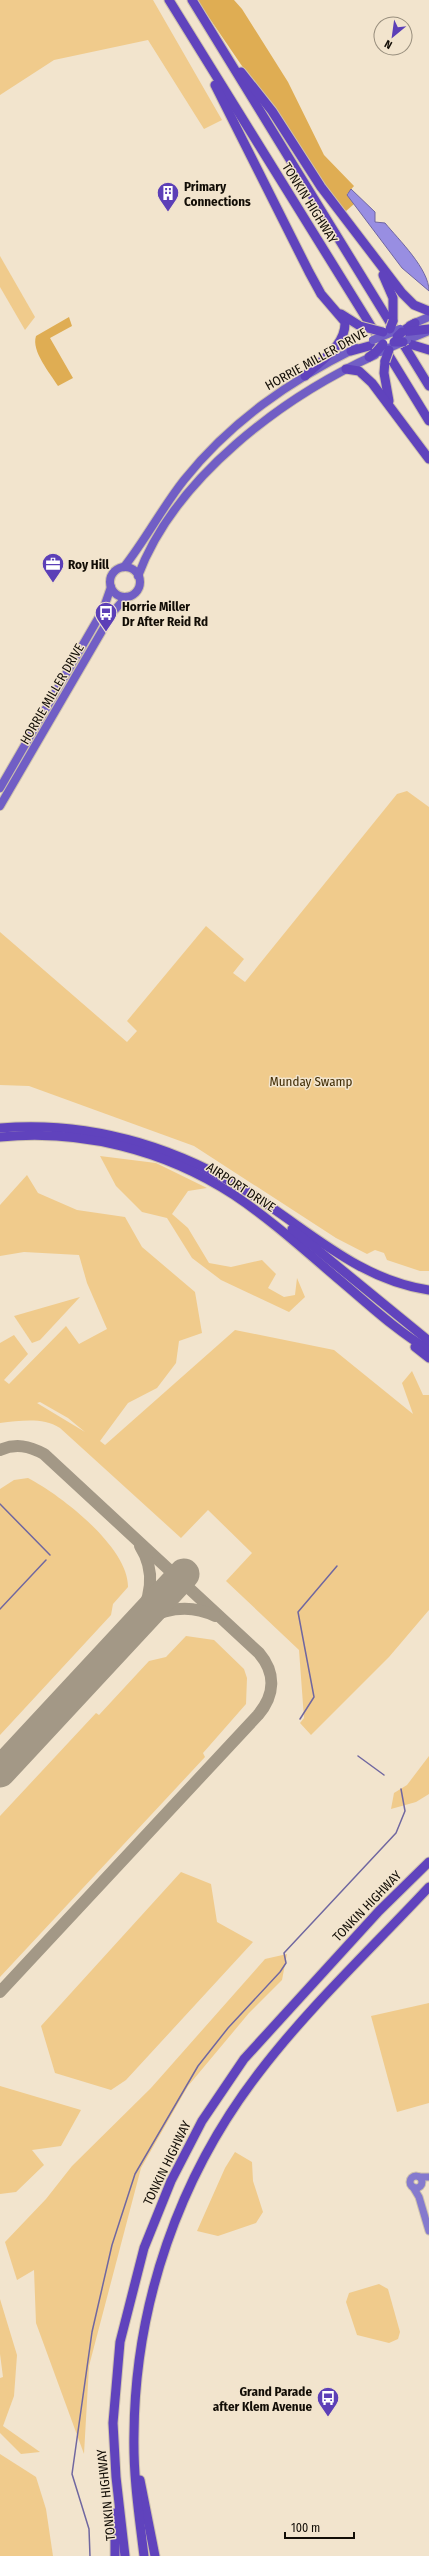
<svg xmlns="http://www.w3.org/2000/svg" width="429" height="2556" font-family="'Fira Sans Condensed',sans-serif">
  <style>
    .green { fill: #f0cb8c; fill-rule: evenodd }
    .forest { fill: #dfad53 }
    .water { fill: #988ee2; stroke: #7067a0 }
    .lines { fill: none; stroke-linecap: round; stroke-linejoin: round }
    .stream { stroke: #7067a0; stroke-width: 1.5 }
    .taxiway { stroke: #a39886; stroke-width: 12 }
    .runway { stroke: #a39886; stroke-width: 31 }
    .secondary-casing { stroke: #cec2ad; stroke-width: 9 }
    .primary-casing { stroke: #cec2ad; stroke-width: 10 }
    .highway-casing { stroke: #cec2ad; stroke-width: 11 }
    .secondary { stroke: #857ace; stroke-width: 7 }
    .primary { stroke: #715ec5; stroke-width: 8 }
    .highway { stroke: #6043bd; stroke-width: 9 }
    .primary-bridge-casing { stroke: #cec2ad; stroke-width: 10; stroke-linecap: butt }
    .highway-bridge-casing { stroke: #cec2ad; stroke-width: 11; stroke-linecap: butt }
    .primary-bridge { stroke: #715ec5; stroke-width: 8 }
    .highway-bridge { stroke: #6043bd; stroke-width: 9 }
    .labels { text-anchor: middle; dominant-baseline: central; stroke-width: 3; stroke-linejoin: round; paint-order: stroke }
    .poi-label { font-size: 13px; font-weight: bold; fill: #120d06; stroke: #f2e4cd; text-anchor: start }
    .street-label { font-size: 13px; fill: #120d06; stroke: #f2e4cd }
    .park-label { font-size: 13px; fill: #402c04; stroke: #f2e4cd }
  </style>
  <rect width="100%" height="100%" fill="#f2e4cd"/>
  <g class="green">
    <polygon points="0,0 153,0 222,120 204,129 148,40 54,60 0,95"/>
    <polygon points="0,256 35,317 25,330 0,287"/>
    <polygon points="407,791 429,807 429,1271 420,1271 387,1260 384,1253 375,1250 367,1254 336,1238 194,1146 29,1086 0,1085 0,932 127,1042 137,1031 127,1021 206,926 244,959 233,973 245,982 397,794"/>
    <polygon points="100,1156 156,1163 207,1188 188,1191 172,1214 188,1228 209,1263 231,1267 262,1260 276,1274 268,1288 284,1297 295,1295 297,1278 305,1297 289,1312 221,1280 192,1258 167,1218 142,1212 116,1186"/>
    <path d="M 27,1175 L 38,1193 L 77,1210 L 125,1217 L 142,1247 L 195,1292 L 202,1333 L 179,1341 L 176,1363 L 157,1388 L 128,1403 L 100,1441 L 105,1445 L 235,1330 L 334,1350 L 413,1414 L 402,1383 L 412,1371 L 423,1395 L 429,1395 L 429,1610 L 389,1657 L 311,1735 L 300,1723 L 304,1718 L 299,1650 L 226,1581 L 252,1553 L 208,1510 L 181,1538 L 60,1428 C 42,1417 21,1421 0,1423 L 0,1343 L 14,1335 L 28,1354 L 4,1380 L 9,1384 L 66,1326 L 79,1344 L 107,1329 L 87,1283 L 79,1255 L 24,1252 L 0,1256 L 0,1205 ZM 40,1402 L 68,1418 L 85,1432 L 37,1403 Z"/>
    <polygon points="80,1297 40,1340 32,1343 14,1316"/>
    <path d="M 28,1478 C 61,1495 129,1548 128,1587 L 113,1604 L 111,1615 L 0,1735 L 0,1489 L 14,1480 Z"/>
    <polygon points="186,1636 214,1640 244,1669 247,1678 246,1704 203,1753 205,1757 0,1977 0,1816 96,1713 99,1715 149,1661 166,1657"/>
    <polygon points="429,1756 429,1794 416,1802 391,1809 394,1793 407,1785"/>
    <polygon points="181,1872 211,1884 217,1922 253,1942 126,2080 111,2090 55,2073 41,2026"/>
    <polygon points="287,1954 282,1980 249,2013 188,2086 141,2168 89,2366 84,2454 36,2323 34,2270 17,2280 5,2242 46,2199 72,2166 151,2088 265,1959"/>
    <polygon points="429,2003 429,2103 397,2112 371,2016"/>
    <polygon points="0,2086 81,2110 61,2146 32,2150 44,2165 16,2192 0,2194"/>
    <polygon points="235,2152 252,2162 253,2181 263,2212 256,2223 218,2236 197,2231 225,2168"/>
    <polygon points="379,2284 388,2289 400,2332 398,2339 389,2343 357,2335 346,2302 349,2293"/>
    <polygon points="0,2299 17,2355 14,2396 3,2426 40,2452 21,2454 0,2433 0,2378 3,2377 0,2354"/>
    <polygon points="0,2454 36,2477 46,2509 53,2556 0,2556"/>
  </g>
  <g class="forest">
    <polygon points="197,0 234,0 242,9 288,82 324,155 354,186 347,194 354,204 345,212 322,183"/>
    <path d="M 69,317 L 72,326 L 50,338 L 73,378 L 58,386 C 50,373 31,351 36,336 Z"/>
  </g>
  <path class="water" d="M 351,189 L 375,212 L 375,222 L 385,223 C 399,240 429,269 429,291 L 402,268 L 347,195 Z"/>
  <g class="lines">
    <g class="stream">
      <polyline points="0,1504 50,1555"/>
      <polyline points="0,1609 46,1560"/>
      <polyline points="300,1719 314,1697 298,1612 337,1566"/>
      <polyline points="358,1756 384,1775"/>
      <polyline points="90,2556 89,2529 72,2474 92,2332 112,2245 135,2174 198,2066 228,2028 280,1972 286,1963 284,1953 396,1833 405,1811 401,1789"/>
    </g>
    <g class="taxiway">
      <path d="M 0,1450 C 16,1443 29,1446 44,1454 L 259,1653 C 276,1673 275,1695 258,1715 L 0,1992"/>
      <path d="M 137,1626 C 160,1608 189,1603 215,1616"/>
      <path d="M 133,1629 C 150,1603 158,1574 140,1546"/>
    </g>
    <polyline class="runway" points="0,1772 184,1574"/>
    <g class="secondary-casing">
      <g id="secondary">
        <circle cx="416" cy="2182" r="6"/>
        <polyline points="420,2177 429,2177"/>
        <polyline points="413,2187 419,2197 429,2231"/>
      </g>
    </g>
    <g class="primary-casing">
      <g id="primary">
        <polyline points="410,325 429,317"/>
        <polyline points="407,340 429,331"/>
        <path d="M 124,567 C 146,539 162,508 184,480 C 231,421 290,381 356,348"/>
        <circle cx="125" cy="582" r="15"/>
        <path d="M 138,576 C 175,477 283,397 375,355"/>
        <polyline points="0,788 103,610 111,587"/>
        <polyline points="0,806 113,612 126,597"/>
      </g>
    </g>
    <g class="highway-casing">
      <g id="highway">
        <polyline points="169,0 376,334"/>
        <polyline points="192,0 429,386"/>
        <polyline points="241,72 272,111 321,187 402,293 414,305 429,311"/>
        <path d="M 215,85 L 309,272 L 321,294 L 345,322 C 346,346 320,361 305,376"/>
        <polyline points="383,275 393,298 393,321"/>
        <polyline points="341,314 360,326"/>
        <polyline points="403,331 415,323"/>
        <polyline points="402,332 429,329"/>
        <polyline points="403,342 429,350"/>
        <polyline points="385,349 429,421"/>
        <polyline points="351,351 380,343"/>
        <polyline points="369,357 376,352"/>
        <polyline points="385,361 384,373 389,401"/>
        <polyline points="346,369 359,371 372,383 429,459"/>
        <path d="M 0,1128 C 95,1120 187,1150 265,1203 C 317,1238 365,1281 429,1290"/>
        <path d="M 0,1137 C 82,1129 165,1150 234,1195 C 270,1219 303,1249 336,1277 C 366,1302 395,1330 429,1350"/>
        <polyline points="292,1229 429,1341"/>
        <polyline points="415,1347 429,1358"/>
        <polyline points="140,2480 155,2556"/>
        <polyline points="115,2556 115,2513"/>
        <polyline points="125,2556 116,2477 113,2423 120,2342 144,2248 171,2181 202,2121 244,2059 379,1911 429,1862"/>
        <path d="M 144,2556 C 139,2515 133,2475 134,2434 C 135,2304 179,2177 258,2074 C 308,2008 372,1948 429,1887"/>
      </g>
    </g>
    <use href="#secondary" class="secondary"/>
    <use href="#primary" class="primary"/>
    <use href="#highway" class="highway"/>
    <g class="primary-bridge-casing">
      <g id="primary-bridge">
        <polyline points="373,340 400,329"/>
        <polyline points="380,352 407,340"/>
      </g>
    </g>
    <g class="highway-bridge-casing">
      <g id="highway-bridge">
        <polyline points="360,326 383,332"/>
        <polyline points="390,329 393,321"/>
        <polyline points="397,337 402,332"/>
        <polyline points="394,342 403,342"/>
        <polyline points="376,352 383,344"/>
        <polyline points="385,361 389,350"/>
      </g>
    </g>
    <use href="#primary-bridge" class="primary-bridge"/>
    <use href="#highway-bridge" class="highway-bridge"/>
  </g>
  <defs>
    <g id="building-pin" transform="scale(1.15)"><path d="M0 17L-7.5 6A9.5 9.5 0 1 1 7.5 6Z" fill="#5c3fb7" stroke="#f2e4cd"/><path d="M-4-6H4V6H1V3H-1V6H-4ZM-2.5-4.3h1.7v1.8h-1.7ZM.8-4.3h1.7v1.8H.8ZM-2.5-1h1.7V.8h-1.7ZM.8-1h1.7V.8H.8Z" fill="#fff"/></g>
    <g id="office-pin" transform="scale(1.15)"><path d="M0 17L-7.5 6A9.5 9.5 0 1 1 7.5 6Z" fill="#5c3fb7" stroke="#f2e4cd"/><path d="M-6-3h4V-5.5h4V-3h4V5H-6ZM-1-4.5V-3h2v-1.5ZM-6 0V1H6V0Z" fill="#fff"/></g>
    <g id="bus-pin" transform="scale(1.15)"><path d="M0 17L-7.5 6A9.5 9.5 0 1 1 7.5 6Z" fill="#5c3fb7" stroke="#f2e4cd"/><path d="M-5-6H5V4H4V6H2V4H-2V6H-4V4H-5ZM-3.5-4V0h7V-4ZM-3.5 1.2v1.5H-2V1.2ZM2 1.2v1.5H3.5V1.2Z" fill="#fff"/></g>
  </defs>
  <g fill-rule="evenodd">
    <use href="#building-pin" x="168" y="193"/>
    <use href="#office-pin" x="53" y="564"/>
    <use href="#bus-pin" x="106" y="613"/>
    <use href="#bus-pin" x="328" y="2398"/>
  </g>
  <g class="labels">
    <g class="poi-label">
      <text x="184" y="186">Primary<tspan x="184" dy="15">Connections</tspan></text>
      <text x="68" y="564">Roy Hill</text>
      <text x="122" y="606">Horrie Miller<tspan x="122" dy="15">Dr After Reid Rd</tspan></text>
      <text x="312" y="2391" text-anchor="end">Grand Parade<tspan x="312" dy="15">after Klem Avenue</tspan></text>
    </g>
    <g class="street-label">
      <text transform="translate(310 203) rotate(58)">TONKIN HIGHWAY</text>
      <text transform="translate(316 359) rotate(-29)">HORRIE MILLER DRIVE</text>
      <text transform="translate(52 694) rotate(-60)">HORRIE MILLER DRIVE</text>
      <text transform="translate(241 1187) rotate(33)">AIRPORT DRIVE</text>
      <text transform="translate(367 1906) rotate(-46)">TONKIN HIGHWAY</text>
      <text transform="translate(167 2163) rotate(-64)">TONKIN HIGHWAY</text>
      <text transform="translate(106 2495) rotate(-96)">TONKIN HIGHWAY</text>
    </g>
    <g class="park-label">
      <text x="311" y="1081">Munday Swamp</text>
    </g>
  </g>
  <g transform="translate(393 36) rotate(209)"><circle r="19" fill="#f2e4cd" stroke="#988e7d"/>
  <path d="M0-3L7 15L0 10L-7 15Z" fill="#5c3fb7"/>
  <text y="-6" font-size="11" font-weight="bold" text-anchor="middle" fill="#120d06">N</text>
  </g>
  <path d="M285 2532v6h69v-6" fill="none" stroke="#120d06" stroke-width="2"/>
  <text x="291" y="2532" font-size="12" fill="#120d06" stroke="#f2e4cd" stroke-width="3" paint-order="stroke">100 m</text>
</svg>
